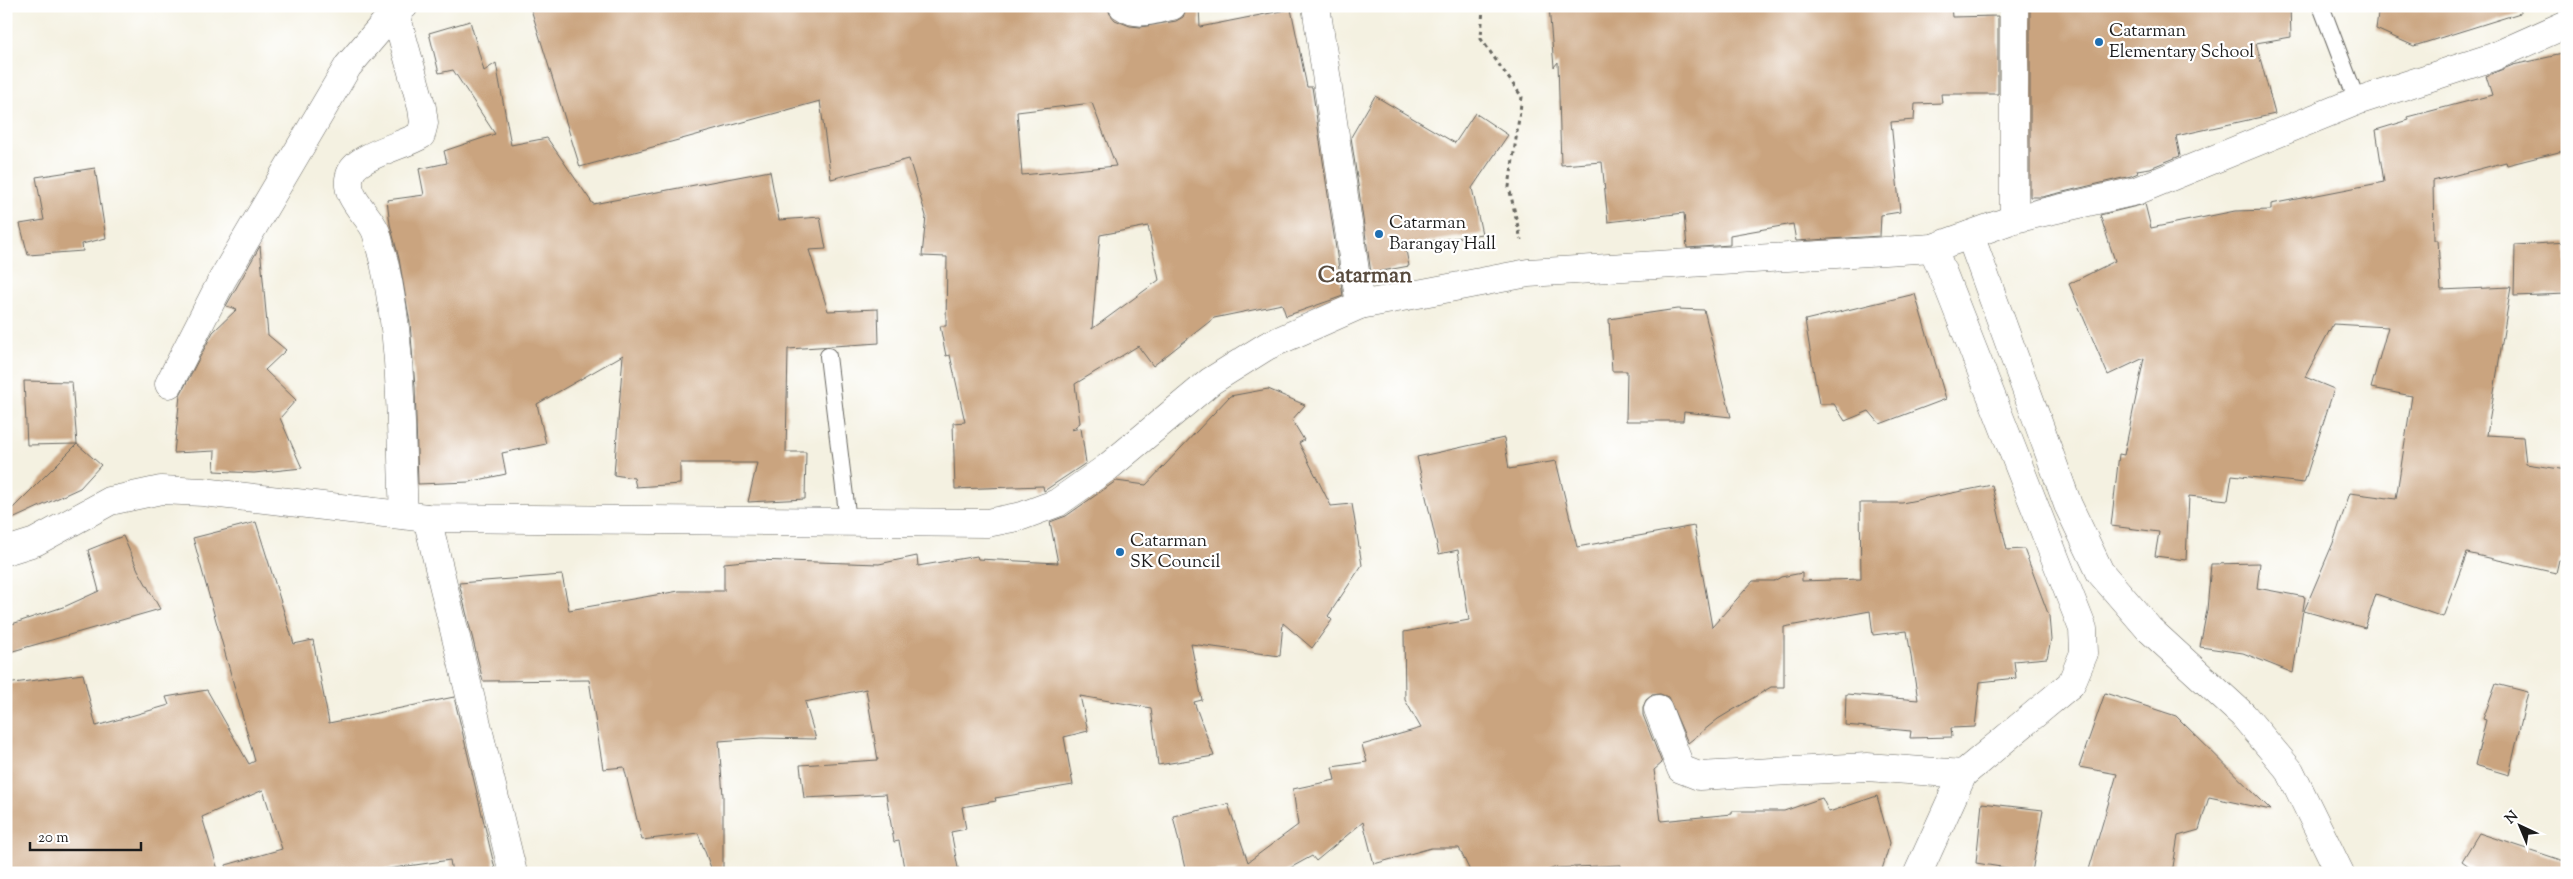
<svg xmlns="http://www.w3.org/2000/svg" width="2573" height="879" font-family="'Sorts Mill Goudy',serif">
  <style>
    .building { fill: #caa47f; fill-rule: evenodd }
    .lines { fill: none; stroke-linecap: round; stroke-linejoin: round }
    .lane-casing { stroke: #686761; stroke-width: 18 }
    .street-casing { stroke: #686761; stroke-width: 29 }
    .path { stroke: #686761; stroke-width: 3; stroke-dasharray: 4 4; stroke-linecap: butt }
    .lane { stroke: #fff; stroke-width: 16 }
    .street { stroke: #fff; stroke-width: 28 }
    .poi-dot { fill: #1f6fb2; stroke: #fff; stroke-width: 2 }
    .labels { text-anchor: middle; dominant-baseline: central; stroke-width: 4.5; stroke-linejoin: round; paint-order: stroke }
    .poi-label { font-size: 18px; fill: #1c1c1c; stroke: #fff; text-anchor: start }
    .district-label { font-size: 22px; font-weight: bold; fill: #594c3f; stroke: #fff }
  </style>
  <rect width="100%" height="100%" fill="#fff"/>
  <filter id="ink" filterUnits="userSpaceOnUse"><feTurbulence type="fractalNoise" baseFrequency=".02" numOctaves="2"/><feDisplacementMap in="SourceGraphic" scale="10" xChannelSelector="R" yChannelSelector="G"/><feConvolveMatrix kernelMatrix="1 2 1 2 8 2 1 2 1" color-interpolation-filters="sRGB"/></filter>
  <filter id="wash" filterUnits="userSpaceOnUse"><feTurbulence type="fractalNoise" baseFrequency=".0096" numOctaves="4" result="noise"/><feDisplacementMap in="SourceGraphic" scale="20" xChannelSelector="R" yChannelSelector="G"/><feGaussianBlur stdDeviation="1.12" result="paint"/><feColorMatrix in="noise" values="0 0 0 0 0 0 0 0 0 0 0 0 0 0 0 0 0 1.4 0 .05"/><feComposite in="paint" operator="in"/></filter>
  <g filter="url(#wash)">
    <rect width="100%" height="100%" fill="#f4f1e1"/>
    <g id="blocks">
      <g class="building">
        <path d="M 530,6 L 1107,6 L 1110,14 L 1115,20 L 1130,26 L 1141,27 L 1176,21 L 1183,17 L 1187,6 L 1199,6 L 1200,27 L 1291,9 L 1307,87 L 1312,87 L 1343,296 L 1286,316 L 1282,304 L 1214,318 L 1153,366 L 1138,346 L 1075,384 L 1080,423 L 1071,430 L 1081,428 L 1086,463 L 1044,491 L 1043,486 L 955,489 L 953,423 L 965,422 L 950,355 L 946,356 L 940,326 L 946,326 L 947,257 L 922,256 L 926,216 L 909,159 L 831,179 L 820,101 L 580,167 ZM 1092,103 L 1116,166 L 1022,175 L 1017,112 ZM 1148,226 L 1159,280 L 1092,329 L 1100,235 Z"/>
        <polygon points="1549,6 1951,6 1952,17 1998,16 1998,94 1941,94 1942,103 1915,104 1914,120 1891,122 1900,212 1881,215 1880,236 1796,241 1793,224 1730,235 1730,245 1687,248 1684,213 1608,222 1602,162 1561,165 1558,62 1554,67"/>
        <polygon points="2030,6 2290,6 2291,37 2256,43 2275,114 2176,136 2180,156 2150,168 2137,170 2138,173 2131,176 2042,197 2030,197"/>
        <polygon points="2379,6 2519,6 2520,13 2414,46 2376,29"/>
        <polygon points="470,21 484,71 496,63 511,145 547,138 593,204 770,171 779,220 820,217 826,249 809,250 828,311 878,309 879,343 788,349 786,452 806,452 805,499 748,502 757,463 680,463 680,484 636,487 634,478 614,475 623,355 537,404 546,444 502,453 506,474 469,482 418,484 415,387 410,323 399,259 390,224 387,200 424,195 419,169 447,163 444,151 495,134 453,70 439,73 429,33"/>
        <polygon points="2567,53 2567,150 2507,165 2506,162 2433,181 2434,240 2438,240 2441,290 2511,287 2487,435 2523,437 2526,464 2567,470 2567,560 2559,560 2556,573 2467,553 2443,617 2376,594 2365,628 2304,611 2333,543 2350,493 2396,499 2412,396 2371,388 2388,327 2333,324 2305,377 2334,389 2304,483 2232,475 2228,500 2189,496 2186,560 2155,556 2159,532 2111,526 2119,454 2124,455 2144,358 2108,375 2069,284 2115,261 2100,215 2145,204 2151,228 2235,211 2271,210 2271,204 2384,182 2376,130 2409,120 2408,117 2492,95 2486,76 2513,65"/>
        <polygon points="1375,96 1455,143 1475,113 1508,135 1472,188 1482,234 1405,245 1409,266 1371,273 1351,137"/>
        <polygon points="95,168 106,238 82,244 83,251 28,255 20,224 44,220 36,177"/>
        <polygon points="2567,242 2567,294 2514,296 2515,245"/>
        <polygon points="260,246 268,335 286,350 265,370 296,400 280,418 302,468 254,473 214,471 215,451 174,453 180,395 213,332 237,309 226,306"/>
        <polygon points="1915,294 1946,399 1880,424 1869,411 1845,421 1834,404 1819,404 1805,320"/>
        <polygon points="1677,309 1704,310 1731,417 1684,412 1683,421 1626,421 1627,371 1612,371 1609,319"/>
        <polygon points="24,381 72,382 77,444 27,445"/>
        <polygon points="1268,389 1305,405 1292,420 1304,440 1299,443 1331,506 1352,504 1362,565 1328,616 1332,620 1312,648 1283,623 1280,656 1191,644 1202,700 1194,702 1214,756 1158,765 1151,708 1080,696 1088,731 1064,737 1073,785 995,798 996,801 962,807 966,829 951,832 959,873 905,873 899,841 894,842 886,794 804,798 800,765 878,760 866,689 805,702 816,739 761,738 719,741 723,796 723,873 713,873 698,833 642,840 624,767 603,769 589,680 483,681 459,583 562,575 569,610 679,591 724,591 724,563 755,560 879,564 917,556 918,566 977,556 978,559 1058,563 1050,522 1066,516 1116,481 1146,485 1230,396"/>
        <polygon points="1504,438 1509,469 1556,461 1577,547 1694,526 1712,627 1753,581 1774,581 1781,577 1802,573 1802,581 1861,579 1860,503 1902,503 1992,485 2007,550 2024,549 2049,616 2051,640 2047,658 2014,661 2016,678 1980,682 1975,727 1951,728 1952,737 1910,738 1911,731 1845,725 1846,694 1918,700 1907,631 1873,635 1870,611 1784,627 1784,687 1771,687 1718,719 1688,743 1668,697 1660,694 1652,695 1646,700 1643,707 1643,715 1662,763 1654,770 1661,821 1732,814 1732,811 1784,811 1822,798 1829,812 1877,796 1890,843 1881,873 1621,873 1621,865 1554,868 1540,873 1471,873 1459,848 1431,848 1374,864 1363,822 1316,861 1312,856 1281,873 1234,873 1239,870 1186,873 1173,816 1228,804 1248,862 1298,825 1293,789 1335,780 1332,767 1367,762 1362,745 1421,728 1405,700 1404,632 1469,620 1458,550 1439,554 1417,457"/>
        <polygon points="77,444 101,465 80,488 6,522 6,515"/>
        <polygon points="256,522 294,644 313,640 329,723 454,697 496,873 452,873 450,860 359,873 227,873 226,865 282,849 263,790 202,817 219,873 6,873 6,684 83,674 96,726 169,705 166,697 207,690 249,764 255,761 193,538"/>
        <polygon points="123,536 138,570 160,609 6,653 6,626 66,606 99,591 88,550"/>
        <polygon points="2260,563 2257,588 2305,597 2293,673 2243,653 2200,647 2207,610 2211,564"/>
        <polygon points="2496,684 2528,692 2509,775 2475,765 2486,720 2483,719"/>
        <polygon points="2105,693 2176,716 2271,810 2209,797 2199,830 2178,836 2172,873 2088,873 2117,774 2079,767"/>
        <polygon points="1982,803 2043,810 2032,872 1976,863"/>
        <polygon points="2479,833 2567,862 2567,873 2478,873 2462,861"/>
      </g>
    </g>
  </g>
  <g filter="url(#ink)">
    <use href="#blocks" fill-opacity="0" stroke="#686761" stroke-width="1"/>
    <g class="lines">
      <g class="lane-casing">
        <g id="lane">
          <polyline points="2321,6 2357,101"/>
          <polyline points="828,356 848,521"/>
        </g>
      </g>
      <g class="street-casing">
        <g id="street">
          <path d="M 1123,6 C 1138,17 1155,9 1172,6"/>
          <polyline points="1316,6 1360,305"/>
          <path d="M 395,11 L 422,108 L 424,123 L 421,135 C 404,146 356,155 350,175 C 343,197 369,214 376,232 C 379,241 381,252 384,262 C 403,344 400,431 404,515"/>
          <polyline points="2014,219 2014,6"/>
          <polyline points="1970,235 2068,505 2100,572 2149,629 2243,715 2290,771 2340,873"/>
          <polyline points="169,384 222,280 348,66 395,11 404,6"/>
          <polyline points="427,518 513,873"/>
          <polyline points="6,551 35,542 110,501 161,490 203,492 427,518 987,523 1022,516 1057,503 1108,467 1211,381 1267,346 1360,305 1528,273 1933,248 2014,219 2136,191 2357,101 2493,57 2567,24"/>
          <polyline points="1658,709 1681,769 1699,776 1867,767 1963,774"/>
          <polyline points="1918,873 1963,774 2071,684 2084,653 2083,629 1933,248"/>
        </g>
      </g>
      <polyline class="path" points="1483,6 1481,39 1522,97 1509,187 1521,240"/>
      <use href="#lane" class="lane"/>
      <use href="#street" class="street"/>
    </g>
  </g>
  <g class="poi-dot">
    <circle cx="2099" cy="42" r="5"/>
    <circle cx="1379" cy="234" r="5"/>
    <circle cx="1120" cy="552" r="5"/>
  </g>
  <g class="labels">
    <g class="poi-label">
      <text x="2109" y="32">Catarman<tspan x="2109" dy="21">Elementary School</tspan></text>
      <text x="1389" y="224">Catarman<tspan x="1389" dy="21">Barangay Hall</tspan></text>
      <text x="1130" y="542">Catarman<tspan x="1130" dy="21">SK Council</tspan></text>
    </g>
    <g class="district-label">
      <text x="1365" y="277">Catarman</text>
    </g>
  </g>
  <rect width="2573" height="879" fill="none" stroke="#fff" stroke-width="25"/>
  <g transform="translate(2520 826) rotate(316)" stroke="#ffffff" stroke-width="4" paint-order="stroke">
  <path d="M0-4L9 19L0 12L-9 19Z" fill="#1c1c1c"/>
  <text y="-8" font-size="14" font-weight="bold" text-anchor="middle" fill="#1c1c1c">N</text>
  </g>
  <path d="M30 842v8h111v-8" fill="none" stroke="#1c1c1c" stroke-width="2.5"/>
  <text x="38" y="842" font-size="15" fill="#1c1c1c" stroke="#ffffff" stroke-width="4" paint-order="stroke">20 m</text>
</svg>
